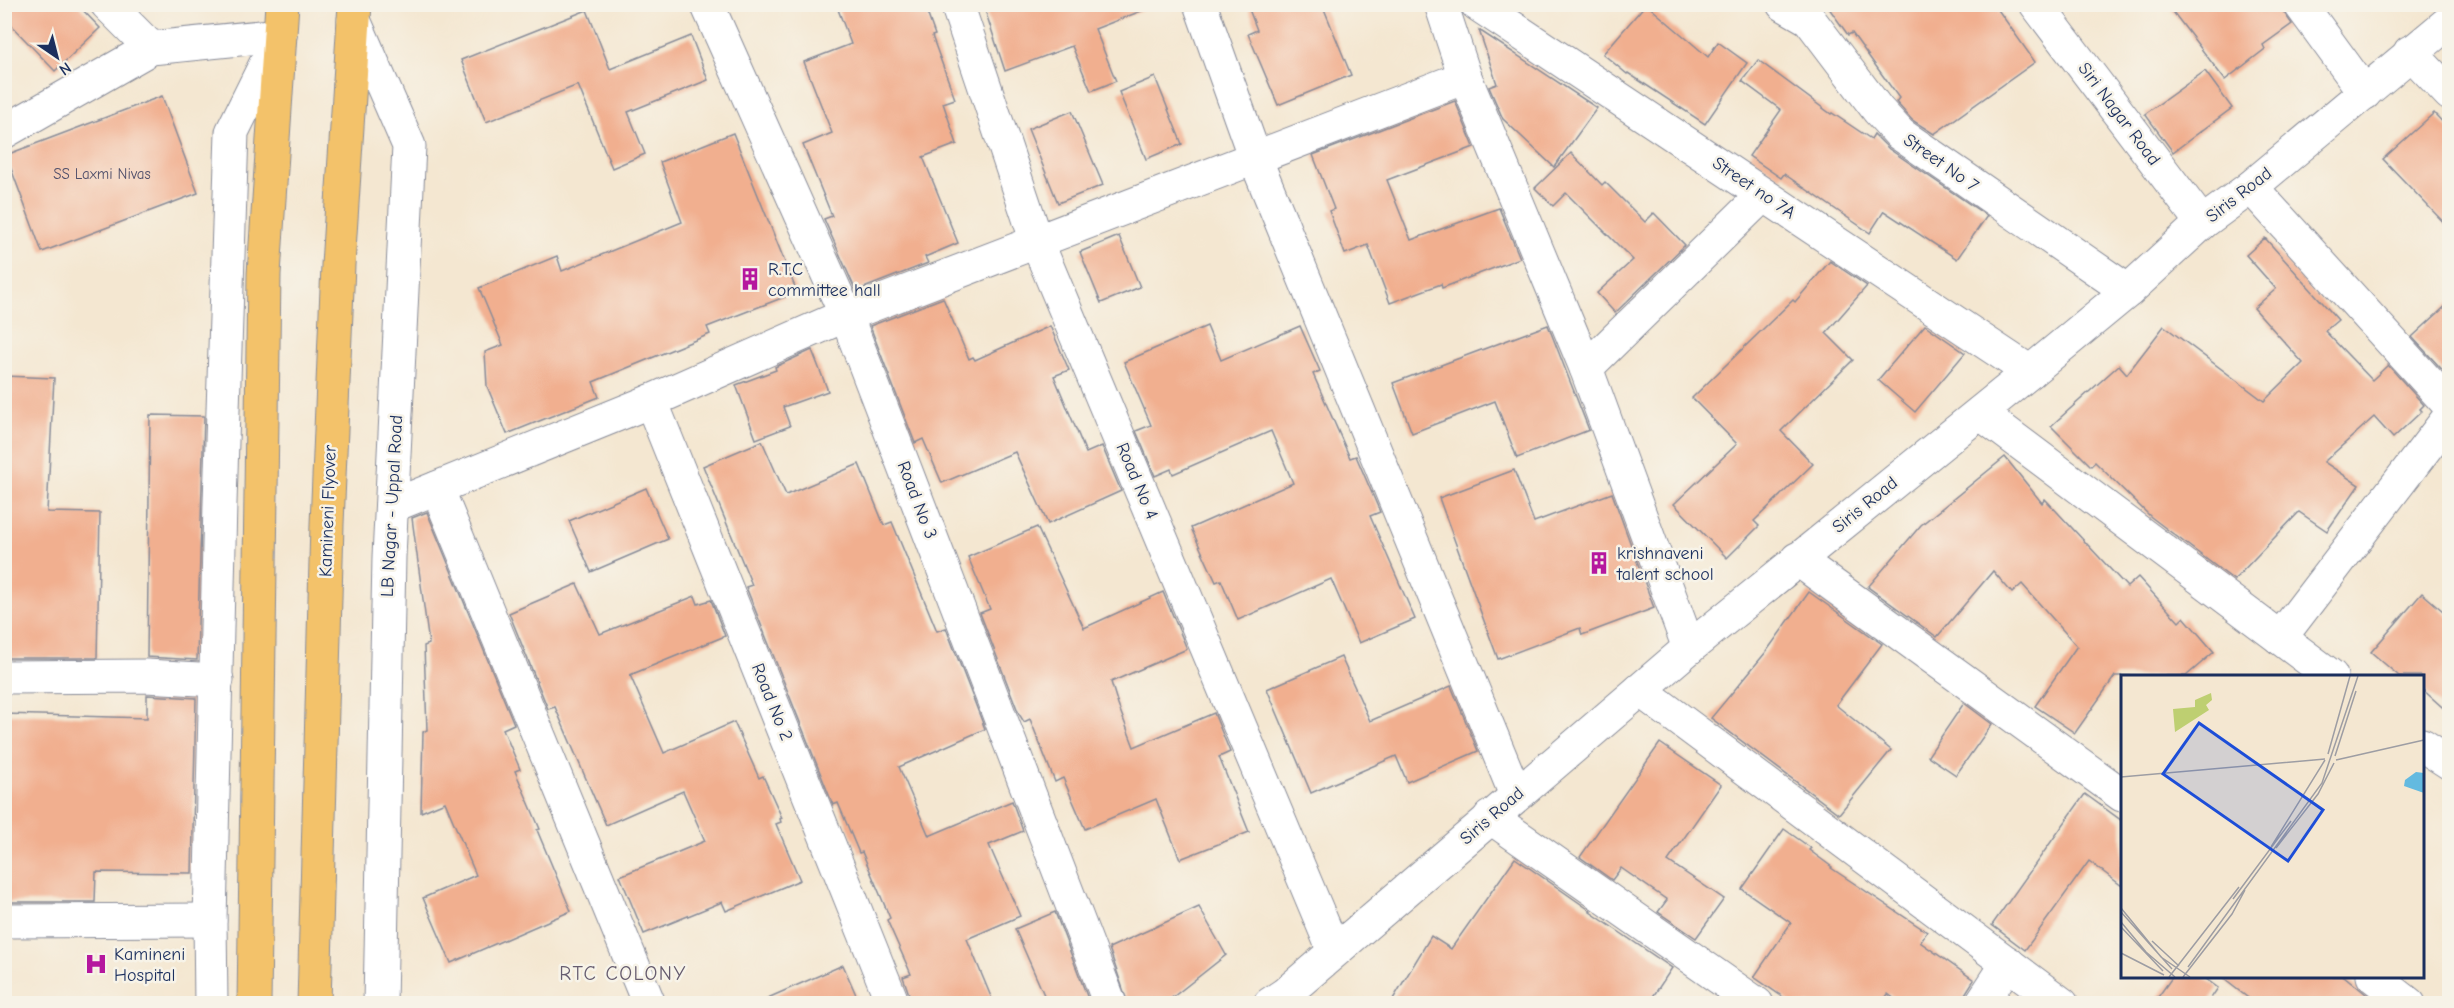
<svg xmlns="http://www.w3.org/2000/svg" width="2454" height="1008" font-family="'Comic Neue',sans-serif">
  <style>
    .building { fill: #f1af8f }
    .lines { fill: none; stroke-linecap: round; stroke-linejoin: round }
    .minor-casing { stroke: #888b98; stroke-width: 35 }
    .highway-casing { stroke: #888b98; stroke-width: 35 }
    .minor { stroke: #fff; stroke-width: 33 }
    .highway { stroke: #f3c26a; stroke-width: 33 }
    .labels { text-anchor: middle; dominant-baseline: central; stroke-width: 5; stroke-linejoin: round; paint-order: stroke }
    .number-label { font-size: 15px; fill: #504f6a }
    .street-label { font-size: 18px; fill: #1b2f5e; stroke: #f7f3e8 }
    .poi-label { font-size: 18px; fill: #1b2f5e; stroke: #f7f3e8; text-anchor: start }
    .neighbourhood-label { font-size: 20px; letter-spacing: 1.5px; fill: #665c6f; stroke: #f7f3e8 }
    .inset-road { fill: none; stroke: #9d9da3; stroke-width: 1.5 }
    .view { fill: #1d4ed8; fill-opacity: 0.15; stroke: #1d4ed8; stroke-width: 3 }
    .inset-edge { fill: none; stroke: #1b2f5e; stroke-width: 3 }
  </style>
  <rect width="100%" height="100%" fill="#f7f3e8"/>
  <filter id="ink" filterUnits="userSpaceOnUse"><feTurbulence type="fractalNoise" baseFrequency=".0167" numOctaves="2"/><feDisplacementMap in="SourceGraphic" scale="12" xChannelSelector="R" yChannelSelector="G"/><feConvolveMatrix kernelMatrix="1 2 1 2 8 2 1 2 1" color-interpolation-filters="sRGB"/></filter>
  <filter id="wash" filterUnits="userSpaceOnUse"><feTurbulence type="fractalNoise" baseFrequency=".008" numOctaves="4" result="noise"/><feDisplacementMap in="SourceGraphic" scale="24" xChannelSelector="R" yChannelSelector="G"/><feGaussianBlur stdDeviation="1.35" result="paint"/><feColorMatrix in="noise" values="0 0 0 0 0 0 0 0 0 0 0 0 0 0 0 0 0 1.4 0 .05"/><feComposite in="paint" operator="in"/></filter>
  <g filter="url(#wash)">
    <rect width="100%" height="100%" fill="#f4e7d1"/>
    <g id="blocks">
      <g class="building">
        <polygon points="4,4 77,4 100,28 55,71 4,18"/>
        <polygon points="836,4 924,4 935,35 932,36 955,99 943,103 957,144 923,157 958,243 925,257 928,263 856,291 824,219 832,216 803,145 832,133 804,62 851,44"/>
        <polygon points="983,4 1153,4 1154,6 1095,29 1116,81 1091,91 1072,46 1005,71"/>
        <polygon points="1247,4 1322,4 1351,75 1278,105 1248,34 1257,30"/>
        <polygon points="1646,4 1708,57 1718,42 1747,63 1705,124 1628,73 1627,74 1603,54"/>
        <polygon points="1826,4 1994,4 2035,62 1934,134 1912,120 1896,102 1899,98 1852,33 1848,35"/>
        <polygon points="2167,4 2278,4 2292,24 2263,45 2265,49 2225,80"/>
        <polygon points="587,10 610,69 691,36 708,80 628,112 645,154 612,168 578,85 486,122 461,60"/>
        <polygon points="1479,30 1597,108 1554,167 1503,119 1489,87 1497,84"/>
        <polygon points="1758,60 1831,114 1832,113 1871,139 1874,134 1889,149 1987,216 1957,259 1884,211 1870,233 1784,174 1781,178 1749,156 1781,110 1742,81"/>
        <polygon points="2205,71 2232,108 2173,152 2145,114"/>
        <polygon points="1155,77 1182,144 1146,159 1119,92"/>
        <polygon points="162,96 198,193 42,252 6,155"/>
        <polygon points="1455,101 1474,147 1387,180 1411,240 1499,208 1520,258 1442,288 1441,284 1390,303 1368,245 1345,254 1329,211 1334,209 1313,155"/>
        <polygon points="1072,111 1103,185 1058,203 1028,129"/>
        <polygon points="2434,113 2450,130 2450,229 2383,159"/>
        <polygon points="733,133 797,292 707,327 710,334 593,382 599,397 507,434 487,386 485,352 503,345 479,288 557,256 562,271 682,222 660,162"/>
        <polygon points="1571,153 1602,185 1605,182 1645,222 1654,213 1685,245 1615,313 1597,293 1633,260 1566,193 1553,206 1535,188"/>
        <polygon points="1119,236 1140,287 1101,303 1080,252"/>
        <polygon points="2265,238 2338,320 2325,331 2372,380 2388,365 2424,405 2420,409 2422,411 2393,438 2374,417 2324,462 2359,485 2327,531 2299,512 2234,580 2151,517 2095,462 2091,466 2051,426 2119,365 2127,374 2164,326 2264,401 2303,363 2254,308 2276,289 2246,255"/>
        <polygon points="1830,261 1867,286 1826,333 1853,360 1781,431 1813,464 1754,521 1759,526 1727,558 1674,504 1737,444 1692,398 1793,300 1795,302"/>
        <polygon points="943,298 969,359 973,357 975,360 1050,326 1069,370 1054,376 1086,453 1102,446 1121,491 1048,524 1015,452 942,483 923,439 915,443 870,326"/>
        <polygon points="2450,302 2450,378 2412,337"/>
        <polygon points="1548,325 1589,430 1517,458 1495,401 1412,433 1393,383"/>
        <polygon points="1925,325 1965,353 1915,412 1878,380"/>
        <polygon points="1207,326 1221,360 1300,326 1320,371 1313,374 1350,458 1356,456 1380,512 1370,516 1415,619 1359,643 1331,579 1238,620 1221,580 1216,582 1191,528 1293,483 1271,431 1173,474 1171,469 1155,476 1136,431 1151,425 1124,362"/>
        <polygon points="812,350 828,391 783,407 790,426 756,439 736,385 776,370 775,367"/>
        <polygon points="4,376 54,378 47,512 100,513 97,658 4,658"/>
        <polygon points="150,415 204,416 197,660 147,657"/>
        <polygon points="762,441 786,495 859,464 884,525 892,522 937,631 946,628 985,729 899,767 929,836 1012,801 1023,831 989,845 1020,916 967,939 994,1004 913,1004 909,994 903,977 911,974 887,920 890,918 862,852 859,853 838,803 833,805 746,587 752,585 703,466"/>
        <polygon points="2005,457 2042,503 2045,499 2127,587 2138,577 2179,622 2184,617 2214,652 2186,676 2115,676 2075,733 2035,706 2077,646 2022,584 2012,593 1993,571 1937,637 1868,587 1921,525"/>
        <polygon points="1514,470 1534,522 1612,493 1654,608 1582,635 1580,628 1498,659 1439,498"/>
        <polygon points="646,488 668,539 591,572 569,521"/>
        <polygon points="427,512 514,724 503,729 520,769 515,771 540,829 537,830 571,911 451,963 423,898 476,875 445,802 421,812 423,732 427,730 424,646 429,644 412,518"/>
        <polygon points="1037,527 1084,628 1163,592 1187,649 1111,682 1118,705 1134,747 1214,713 1230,752 1219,757 1249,832 1180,859 1156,799 1085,829 1063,778 1055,782 1030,719 1024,722 1019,714 980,613 990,609 968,557"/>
        <polygon points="577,584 600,634 695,596 698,604 711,600 725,636 630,675 664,753 734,722 759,778 763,776 782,818 780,819 781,822 776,824 800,880 726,911 722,902 644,934 620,876 705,841 683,791 606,825 555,707 548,709 509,613"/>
        <polygon points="1809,592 1882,644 1836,705 1891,750 1839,814 1711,718 1766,652"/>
        <polygon points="2422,593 2450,617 2450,714 2422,689 2422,676 2399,676 2371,652"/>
        <polygon points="1341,657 1370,721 1451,686 1478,751 1407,782 1396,756 1311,793 1267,689"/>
        <polygon points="147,695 196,698 192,873 96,872 95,902 4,902 4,714 147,718"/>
        <polygon points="1964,703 1992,724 1956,775 1928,756"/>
        <polygon points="1660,743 1721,785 1668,861 1724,899 1696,938 1658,912 1667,900 1621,868 1612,880 1580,857"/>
        <polygon points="2085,794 2122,821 2122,886 2089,861 2025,950 1992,925"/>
        <polygon points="1784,829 1811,848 1809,850 1832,867 1831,868 1927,932 1920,942 1974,980 1965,994 1962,1004 1902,1004 1888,994 1881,1004 1793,1004 1754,977 1791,923 1742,889"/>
        <polygon points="1515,858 1591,911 1590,912 1672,968 1648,1004 1390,1004 1431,936 1451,949"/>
        <polygon points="1199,907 1226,955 1164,1004 1128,1004 1109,948"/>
        <polygon points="1055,912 1090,1004 1048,1004 1015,929"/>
        <polygon points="843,965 860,1004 754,1004"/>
        <polygon points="2173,976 2202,976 2218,988 2207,1004 2153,1004"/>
        <polygon points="2220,976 2344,976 2378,1004 2256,1004"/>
      </g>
    </g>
  </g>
  <g filter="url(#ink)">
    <use href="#blocks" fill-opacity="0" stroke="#888b98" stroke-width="1.5"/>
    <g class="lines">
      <g class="minor-casing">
        <g id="minor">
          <polyline points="107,4 151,48"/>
          <polyline points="707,4 846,315 1110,1004"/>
          <polyline points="957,4 1037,242 1334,951"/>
          <polyline points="1200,4 1255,158 1516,795"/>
          <polyline points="1441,4 1465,77 1586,368 1689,648"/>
          <polyline points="1477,4 2030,372"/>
          <polyline points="1783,4 1809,19 1878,110 1900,134 2128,291"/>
          <polyline points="2036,4 2202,223"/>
          <polyline points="2300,4 2365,93"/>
          <polyline points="354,20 409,146 389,557 380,1004"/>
          <polyline points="2410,52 2450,94"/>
          <polyline points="4,132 151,48 280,35"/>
          <polyline points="2251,187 2450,406"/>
          <polyline points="1586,368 1763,195"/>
          <polyline points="651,401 893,1004"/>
          <polyline points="1980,413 2331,676"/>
          <polyline points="437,488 649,1004"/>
          <polyline points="392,506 651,401 846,315 1465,77"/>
          <polyline points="1797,559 2122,795"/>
          <polyline points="2280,638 2450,416"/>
          <polyline points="4,677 146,676 217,680"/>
          <polyline points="1640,690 2062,1004"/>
          <polyline points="2422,745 2450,763"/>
          <polyline points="1490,817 1757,1004"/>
          <polyline points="4,921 210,920"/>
          <polyline points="2373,976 2409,1004"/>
          <polyline points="211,1004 210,920 220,503 232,132 280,35"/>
          <polyline points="1270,1004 1285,994 1689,648 2030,372 2128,291 2202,223 2251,187 2450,21"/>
          <polyline points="1981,1004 2008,963"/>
        </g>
      </g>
      <g class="highway-casing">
        <g id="highway">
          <polyline points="254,1004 264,274 282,4"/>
          <polyline points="314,1004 327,524 338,265 355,4"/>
        </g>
      </g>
      <use href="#minor" class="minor"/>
      <use href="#highway" class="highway"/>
    </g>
  </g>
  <defs>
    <g id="building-bare" transform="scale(1.8)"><path d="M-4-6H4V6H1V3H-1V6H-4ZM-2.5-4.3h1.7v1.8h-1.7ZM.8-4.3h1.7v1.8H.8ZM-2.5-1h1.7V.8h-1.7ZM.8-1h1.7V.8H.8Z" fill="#b5179e" stroke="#f7f3e8" stroke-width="2.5" paint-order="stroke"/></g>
    <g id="hospital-bare" transform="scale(1.8)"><path d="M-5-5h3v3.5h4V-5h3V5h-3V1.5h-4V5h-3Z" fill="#b5179e" stroke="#f7f3e8" stroke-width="2.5" paint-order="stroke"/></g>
  </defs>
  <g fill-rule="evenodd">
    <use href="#building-bare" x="750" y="279"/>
    <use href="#building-bare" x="1599" y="563"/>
    <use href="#hospital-bare" x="96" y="964"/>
  </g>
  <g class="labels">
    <g class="number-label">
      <text x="102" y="174">SS Laxmi Nivas</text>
    </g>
    <g class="street-label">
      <text transform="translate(2119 114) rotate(53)">Siri Nagar Road</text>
      <text transform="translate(1941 163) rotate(35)">Street No 7</text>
      <text transform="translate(1754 188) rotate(34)">Street no 7A</text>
      <text transform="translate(2239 195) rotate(-38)">Siris Road</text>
      <text transform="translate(1137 481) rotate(67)">Road No 4</text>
      <text transform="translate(917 500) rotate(69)">Road No 3</text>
      <text transform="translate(1865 505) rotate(-39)">Siris Road</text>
      <text transform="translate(392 506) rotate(-87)">LB Nagar - Uppal Road</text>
      <text transform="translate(328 511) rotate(-88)">Kamineni Flyover</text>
      <text transform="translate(772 702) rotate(68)">Road No 2</text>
      <text transform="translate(1492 816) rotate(-41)">Siris Road</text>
    </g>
    <g class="poi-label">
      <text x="768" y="269">R.T.C<tspan x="768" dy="21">committee hall</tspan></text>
      <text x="1617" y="553">krishnaveni<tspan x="1617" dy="21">talent school</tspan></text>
      <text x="114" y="954">Kamineni<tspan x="114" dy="21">Hospital</tspan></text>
    </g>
    <g class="neighbourhood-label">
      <text x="623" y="973">RTC COLONY</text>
    </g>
  </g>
  <g transform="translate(2121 675)">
    <rect width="303" height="303" fill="#f4e7d1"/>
    <path d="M 90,18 L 91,25 L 85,30 L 88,35 L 54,57 L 52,34 L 74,32 L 74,25 Z" fill="#becf71"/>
    <path d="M 295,97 L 303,98 L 303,118 L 283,111 L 284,105 Z" fill="#63bae0"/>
    <path class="inset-road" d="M 207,79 L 229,1M 214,81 L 235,16M 215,85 L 303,65M 0,102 L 204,84M 150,172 L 204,85M 155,173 L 197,119 L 213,88M 112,224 L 170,146M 0,233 L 40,282 L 69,302M 0,237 L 51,294M 0,247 L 25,277 L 54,302M 0,252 L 42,296M 31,266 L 58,291M 0,278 L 43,300M 67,292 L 201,108 L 237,1M 48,302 L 118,212M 62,302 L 111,239 L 124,215"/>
    <path class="view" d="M 78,48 L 202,135 L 167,186 L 42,99 Z"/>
    <rect width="303" height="303" class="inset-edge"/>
  </g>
  <rect width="2454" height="1008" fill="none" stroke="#f7f3e8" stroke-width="24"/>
  <g transform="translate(57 57) rotate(145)" stroke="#f7f3e8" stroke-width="4.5" paint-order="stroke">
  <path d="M0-4.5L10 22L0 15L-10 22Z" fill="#1b2f5e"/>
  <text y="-9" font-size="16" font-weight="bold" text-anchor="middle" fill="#1b2f5e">N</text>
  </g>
</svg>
